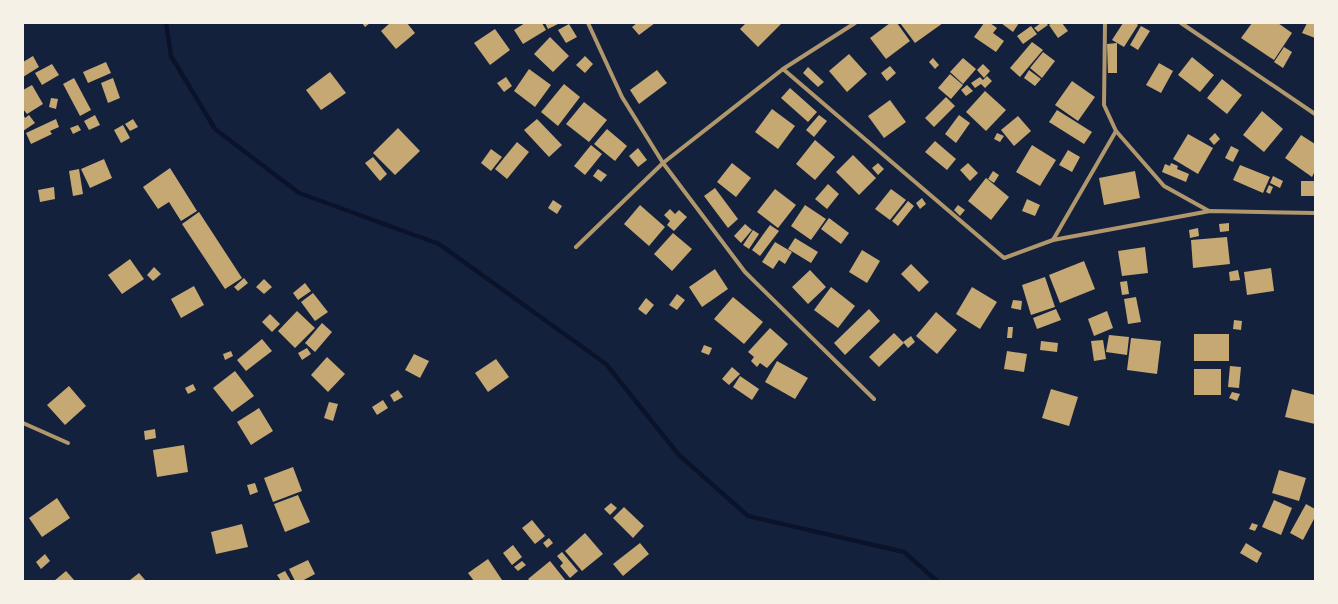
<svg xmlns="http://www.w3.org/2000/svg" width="1338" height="604" font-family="'Noto Serif',serif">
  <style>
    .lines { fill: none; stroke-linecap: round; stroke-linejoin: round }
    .stream { stroke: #0b132b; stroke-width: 4.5 }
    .building { fill: #c6a872 }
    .minor { stroke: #b1986c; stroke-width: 4 }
  </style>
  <rect width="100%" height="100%" fill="#14213d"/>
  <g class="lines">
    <polyline class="stream" points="166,23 171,56 215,129 299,193 439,244 606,364 679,455 748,516 904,552 937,581"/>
  </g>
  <g class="building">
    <polygon points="362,23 370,23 365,27"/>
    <polygon points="390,23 407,23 415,33 396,49 381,31"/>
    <polygon points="525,23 542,23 546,30 523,44 514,30"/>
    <polygon points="545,23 560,23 548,29"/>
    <polygon points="637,23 655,23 639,35 632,27"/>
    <polygon points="746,23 779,23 781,24 758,47 740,29"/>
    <polygon points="890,23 897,23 910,41 886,59 870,38"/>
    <polygon points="900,23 943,23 915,43"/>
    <polygon points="984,23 990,23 997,28 993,33 1004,41 996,52 974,37"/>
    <polygon points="1001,23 1019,23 1013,32"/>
    <polygon points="1041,23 1046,23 1048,25 1038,32 1034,28"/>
    <polygon points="1052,23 1062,23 1068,31 1058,38 1049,25"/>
    <polygon points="1123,23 1136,23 1138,25 1124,47 1112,40"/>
    <polygon points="1252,23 1278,23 1292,33 1274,60 1241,38"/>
    <polygon points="1307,23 1315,23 1315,38 1302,33"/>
    <polygon points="569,24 577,37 566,43 558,30"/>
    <polygon points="1031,26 1037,34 1023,44 1017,36"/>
    <polygon points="1141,26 1150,31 1138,50 1130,45"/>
    <polygon points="495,29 510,50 490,65 474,43"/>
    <polygon points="550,37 569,56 553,72 534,54"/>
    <polygon points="1032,42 1043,50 1020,77 1010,68"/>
    <polygon points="1117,43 1117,73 1108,73 1107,44"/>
    <polygon points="1284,47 1292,52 1283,68 1274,62"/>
    <polygon points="1043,52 1055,61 1042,78 1030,68"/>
    <polygon points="849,54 867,74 847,92 829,71"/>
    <polygon points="33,56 39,67 23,77 23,62"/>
    <polygon points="585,56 593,64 585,73 576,65"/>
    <polygon points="1192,57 1214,75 1200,92 1178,75"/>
    <polygon points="933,58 939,65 935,69 929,62"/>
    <polygon points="963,58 976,69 963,84 950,72"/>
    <polygon points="106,62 111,73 88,83 83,72"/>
    <polygon points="1159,63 1173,71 1161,93 1146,85"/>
    <polygon points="52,64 59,75 42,85 35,73"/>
    <polygon points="983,64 990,71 984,78 977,70"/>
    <polygon points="890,66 896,73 887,81 881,73"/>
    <polygon points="808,67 824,82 818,87 803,73"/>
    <polygon points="529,69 551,85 535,107 514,91"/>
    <polygon points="657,70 667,83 639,104 630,90"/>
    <polygon points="1029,70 1041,79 1035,86 1024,78"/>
    <polygon points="330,72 346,93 321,110 306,90"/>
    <polygon points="950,74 963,85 951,99 938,88"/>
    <polygon points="987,76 992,81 985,88 981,84 975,88 971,83 980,77 983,80"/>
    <polygon points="506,77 512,86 504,92 497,83"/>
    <polygon points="74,78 91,110 80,116 63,84"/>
    <polygon points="113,78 120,98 108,103 101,83"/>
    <polygon points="1222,79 1242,95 1227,114 1207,98"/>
    <polygon points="1072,81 1095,97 1078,121 1055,105"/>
    <polygon points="564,84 580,97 558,126 541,112"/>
    <polygon points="32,85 43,104 27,114 23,109 23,90"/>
    <polygon points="967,85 973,91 966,96 961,90"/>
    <polygon points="790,88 817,112 808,122 781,98"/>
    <polygon points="985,91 1006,110 986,131 966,112"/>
    <polygon points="946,97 955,106 934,127 925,118"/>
    <polygon points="51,98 58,99 56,109 49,107"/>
    <polygon points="890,100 906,122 884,138 868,116"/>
    <polygon points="584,102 607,120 589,142 566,124"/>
    <polygon points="772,109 795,126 778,149 755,132"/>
    <polygon points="1057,110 1092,132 1084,144 1049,122"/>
    <polygon points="1262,111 1283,129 1264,152 1243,135"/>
    <polygon points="23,114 25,118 29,115 35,123 23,131"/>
    <polygon points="95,115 100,125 89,130 84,121"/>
    <polygon points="819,115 827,121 814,137 806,130"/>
    <polygon points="959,115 970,123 956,143 945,134"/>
    <polygon points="1018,116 1031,131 1014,146 1001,130"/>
    <polygon points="56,119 59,127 50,131 52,134 31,144 26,133"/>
    <polygon points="133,119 138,127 130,131 125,124"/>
    <polygon points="537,119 562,145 549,157 524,130"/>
    <polygon points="78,125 81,130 73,134 70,128"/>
    <polygon points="123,125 130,138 121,143 114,130"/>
    <polygon points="398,128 420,151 395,175 373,153"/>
    <polygon points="607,129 627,146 615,161 594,144"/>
    <polygon points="997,133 1004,136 1000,142 994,139"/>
    <polygon points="1215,133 1220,139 1214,145 1209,139"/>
    <polygon points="1188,134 1213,148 1198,174 1173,159"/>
    <polygon points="1301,135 1315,144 1315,171 1312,177 1285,158"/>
    <polygon points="815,140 835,157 815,180 796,164"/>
    <polygon points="935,141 956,159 947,170 925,152"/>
    <polygon points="517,142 529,152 507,179 495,169"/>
    <polygon points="591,145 602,154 585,175 574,166"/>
    <polygon points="1032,145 1056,160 1040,186 1016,172"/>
    <polygon points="1231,146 1239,150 1233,162 1225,158"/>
    <polygon points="638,148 647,160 638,167 629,156"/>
    <polygon points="491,149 502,157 491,171 481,163"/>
    <polygon points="1068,150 1080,157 1072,172 1059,165"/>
    <polygon points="853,155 876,178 859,195 836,172"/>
    <polygon points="373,157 387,174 380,181 365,163"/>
    <polygon points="104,159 112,178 90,188 81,169"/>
    <polygon points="732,163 751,178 736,197 717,182"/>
    <polygon points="878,163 884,169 878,175 872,168"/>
    <polygon points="968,163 978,173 970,181 960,170"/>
    <polygon points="1171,163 1178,166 1177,169 1189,174 1186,182 1162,172 1165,164 1170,166"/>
    <polygon points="1240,165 1270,177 1263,193 1233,180"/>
    <polygon points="170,168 197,211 181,221 169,202 158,209 143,187"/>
    <polygon points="79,169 83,194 73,196 69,171"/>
    <polygon points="598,169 607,175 601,182 593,176"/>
    <polygon points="993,171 999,175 994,183 988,179"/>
    <polygon points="1135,171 1140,198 1104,205 1099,178"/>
    <polygon points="1273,176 1283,181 1280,188 1270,183"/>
    <polygon points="986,178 1009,197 991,220 968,201"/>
    <rect x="1301" y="181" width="14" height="15"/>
    <polygon points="828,184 839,194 827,209 815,199"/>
    <polygon points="1269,185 1273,187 1270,194 1266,192"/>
    <polygon points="54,187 55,199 40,202 38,190"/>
    <polygon points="715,188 738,219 728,228 704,196"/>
    <polygon points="775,189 796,205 778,228 757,212"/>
    <polygon points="891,189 906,200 890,220 875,209"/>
    <polygon points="922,198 926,204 920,209 916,203"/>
    <polygon points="1027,199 1040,205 1035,216 1022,211"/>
    <polygon points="553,200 562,206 557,214 548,208"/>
    <polygon points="908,201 914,206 898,226 892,221"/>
    <polygon points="640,205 665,227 649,246 624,224"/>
    <polygon points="805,205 826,219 811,240 791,226"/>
    <polygon points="958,205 965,210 960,216 954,210"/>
    <polygon points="670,209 675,214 679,210 687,217 674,231 667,225 670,221 664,215"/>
    <polygon points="199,212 242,278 225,289 182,224"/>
    <polygon points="829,218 849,233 841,244 821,229"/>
    <polygon points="1229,223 1229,231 1220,232 1219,224"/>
    <polygon points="745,224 752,230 741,243 734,236"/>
    <polygon points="770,225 779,231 760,256 752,250"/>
    <polygon points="1198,228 1199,236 1190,238 1189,230"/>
    <polygon points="753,230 759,234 749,249 743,245"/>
    <polygon points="673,233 692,249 672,271 654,254"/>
    <polygon points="1227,237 1230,264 1193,268 1191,240"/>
    <polygon points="795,238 818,252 811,263 788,249"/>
    <polygon points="775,242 792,252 785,264 779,260 773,269 762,262"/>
    <polygon points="1145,247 1148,273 1122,276 1118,251"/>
    <polygon points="862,250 880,261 867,283 849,272"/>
    <polygon points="130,259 144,279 122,294 108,275"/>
    <polygon points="1084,261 1095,289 1060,303 1049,275"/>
    <polygon points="911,264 929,282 919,292 901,274"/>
    <polygon points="154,267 161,274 153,281 147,275"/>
    <polygon points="1271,268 1274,291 1247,295 1244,272"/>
    <polygon points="715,269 728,289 702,307 689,287"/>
    <polygon points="810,270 826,287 808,304 792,287"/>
    <polygon points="1238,270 1240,280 1230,281 1229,272"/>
    <polygon points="1045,277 1055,307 1031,315 1022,285"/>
    <polygon points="244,278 248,283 238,291 234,287"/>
    <polygon points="264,279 272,287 264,294 256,287"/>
    <polygon points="1127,281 1129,294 1122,295 1120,282"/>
    <polygon points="305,283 311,291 298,300 293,293"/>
    <polygon points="194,286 204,305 181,318 171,299"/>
    <polygon points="831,287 855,306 838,328 814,310"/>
    <polygon points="972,287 997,302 980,329 956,314"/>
    <polygon points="313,293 328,312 315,321 301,302"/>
    <polygon points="677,294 685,300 677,310 669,305"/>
    <polygon points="733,297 763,322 744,344 714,319"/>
    <polygon points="1136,297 1141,322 1128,324 1124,299"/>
    <polygon points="646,298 654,305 646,315 638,309"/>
    <polygon points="1013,300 1022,301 1021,310 1011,308"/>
    <polygon points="869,309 880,321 845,355 834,343"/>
    <polygon points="1056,309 1061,320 1037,329 1033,318"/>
    <polygon points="297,311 315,328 295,348 278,331"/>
    <polygon points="1107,311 1113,328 1094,336 1088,319"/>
    <polygon points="936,312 957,330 937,354 916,336"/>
    <polygon points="270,314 280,324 272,332 262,322"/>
    <polygon points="1234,320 1242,321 1241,330 1233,329"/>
    <polygon points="322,323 332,332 315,352 305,343"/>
    <polygon points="1008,327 1013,327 1012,338 1007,338"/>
    <polygon points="770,328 788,344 767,368 760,363 757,367 751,361 754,357 748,352"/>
    <polygon points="894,333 904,343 879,367 869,357"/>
    <rect x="1194" y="334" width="35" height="27"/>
    <polygon points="1109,335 1129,337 1127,355 1106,352"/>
    <polygon points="911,336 915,342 908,348 903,342"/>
    <polygon points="1131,338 1161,341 1157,374 1127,370"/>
    <polygon points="262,339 272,351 246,371 237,360"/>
    <polygon points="1103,340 1106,359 1094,361 1091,341"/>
    <polygon points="1041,341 1058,343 1057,352 1040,350"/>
    <polygon points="704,345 712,348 709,355 701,352"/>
    <polygon points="307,348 311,354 302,360 298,353"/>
    <polygon points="231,351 233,356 225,360 223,354"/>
    <polygon points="1007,351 1027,354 1024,372 1004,369"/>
    <polygon points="414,354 429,361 420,378 405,370"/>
    <polygon points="327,357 345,374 328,392 311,375"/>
    <polygon points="496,359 509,377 488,392 475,373"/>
    <polygon points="777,361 808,378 795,399 765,382"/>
    <polygon points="1230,366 1241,367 1239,388 1228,387"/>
    <polygon points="732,367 740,374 729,385 722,379"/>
    <rect x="1194" y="369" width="27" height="26"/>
    <polygon points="235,371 254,396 232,412 213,388"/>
    <polygon points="740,376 759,389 752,400 733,387"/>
    <polygon points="193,384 196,390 188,394 185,388"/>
    <polygon points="69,386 86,406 65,425 47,405"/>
    <polygon points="1051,389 1078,397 1069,426 1042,418"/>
    <polygon points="1292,389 1315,395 1315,424 1285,417"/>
    <polygon points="398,390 403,397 394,402 390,395"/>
    <polygon points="1232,392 1240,394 1237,401 1229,398"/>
    <polygon points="383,400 388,408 377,415 372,407"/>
    <polygon points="329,402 338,404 333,421 324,418"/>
    <polygon points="259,408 273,431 251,445 237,422"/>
    <polygon points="155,429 156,438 145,440 144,431"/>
    <polygon points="184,445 188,472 157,477 153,450"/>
    <polygon points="293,467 302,491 273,502 264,478"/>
    <polygon points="1279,470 1306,478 1299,501 1272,493"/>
    <polygon points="255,483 258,492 250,495 247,485"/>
    <polygon points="298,495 310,522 285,532 274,504"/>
    <polygon points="57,498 70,518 42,537 29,518"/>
    <polygon points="1274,500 1292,508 1281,535 1262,527"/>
    <polygon points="611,503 617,508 610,515 604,509"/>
    <polygon points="1306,504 1315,509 1315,517 1303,540 1290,533"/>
    <polygon points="624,507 644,526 633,538 613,518"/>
    <polygon points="532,520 545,536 535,544 522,528"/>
    <polygon points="1252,523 1258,525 1255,531 1249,529"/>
    <polygon points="242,524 248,547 216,554 211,532"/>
    <polygon points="585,533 603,554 582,571 565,551"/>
    <polygon points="549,538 553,543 547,548 543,543"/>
    <polygon points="640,543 649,554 623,576 613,564"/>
    <polygon points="1246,543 1262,553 1257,563 1240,553"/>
    <polygon points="513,545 522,557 512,565 503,553"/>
    <polygon points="562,552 578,571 570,578 560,566 563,563 557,556"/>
    <polygon points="45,554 50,561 41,569 36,562"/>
    <polygon points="488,559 502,580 500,581 474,581 468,573"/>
    <polygon points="308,560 315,574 302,581 295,581 289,569"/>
    <polygon points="522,561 526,565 518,571 514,567"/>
    <polygon points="550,561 566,581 530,581 528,579"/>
    <polygon points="66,571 75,581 54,581"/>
    <polygon points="285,571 291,581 281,581 277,575"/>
    <polygon points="139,573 146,581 131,581 130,580"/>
  </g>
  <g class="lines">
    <g class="minor">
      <polyline points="588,23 622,97 663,163 745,272 874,399"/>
      <polyline points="1105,23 1104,105 1116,131 1164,186 1209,211"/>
      <polyline points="1181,23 1315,114"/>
      <polyline points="783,69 1004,258 1053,240 1210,211 1315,213"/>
      <polyline points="1053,240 1116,131"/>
      <polyline points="576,247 663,163 783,69 855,23"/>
      <polyline points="23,423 68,443"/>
    </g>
  </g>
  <rect width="1338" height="604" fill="none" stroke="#f6f1e7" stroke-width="48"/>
</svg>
